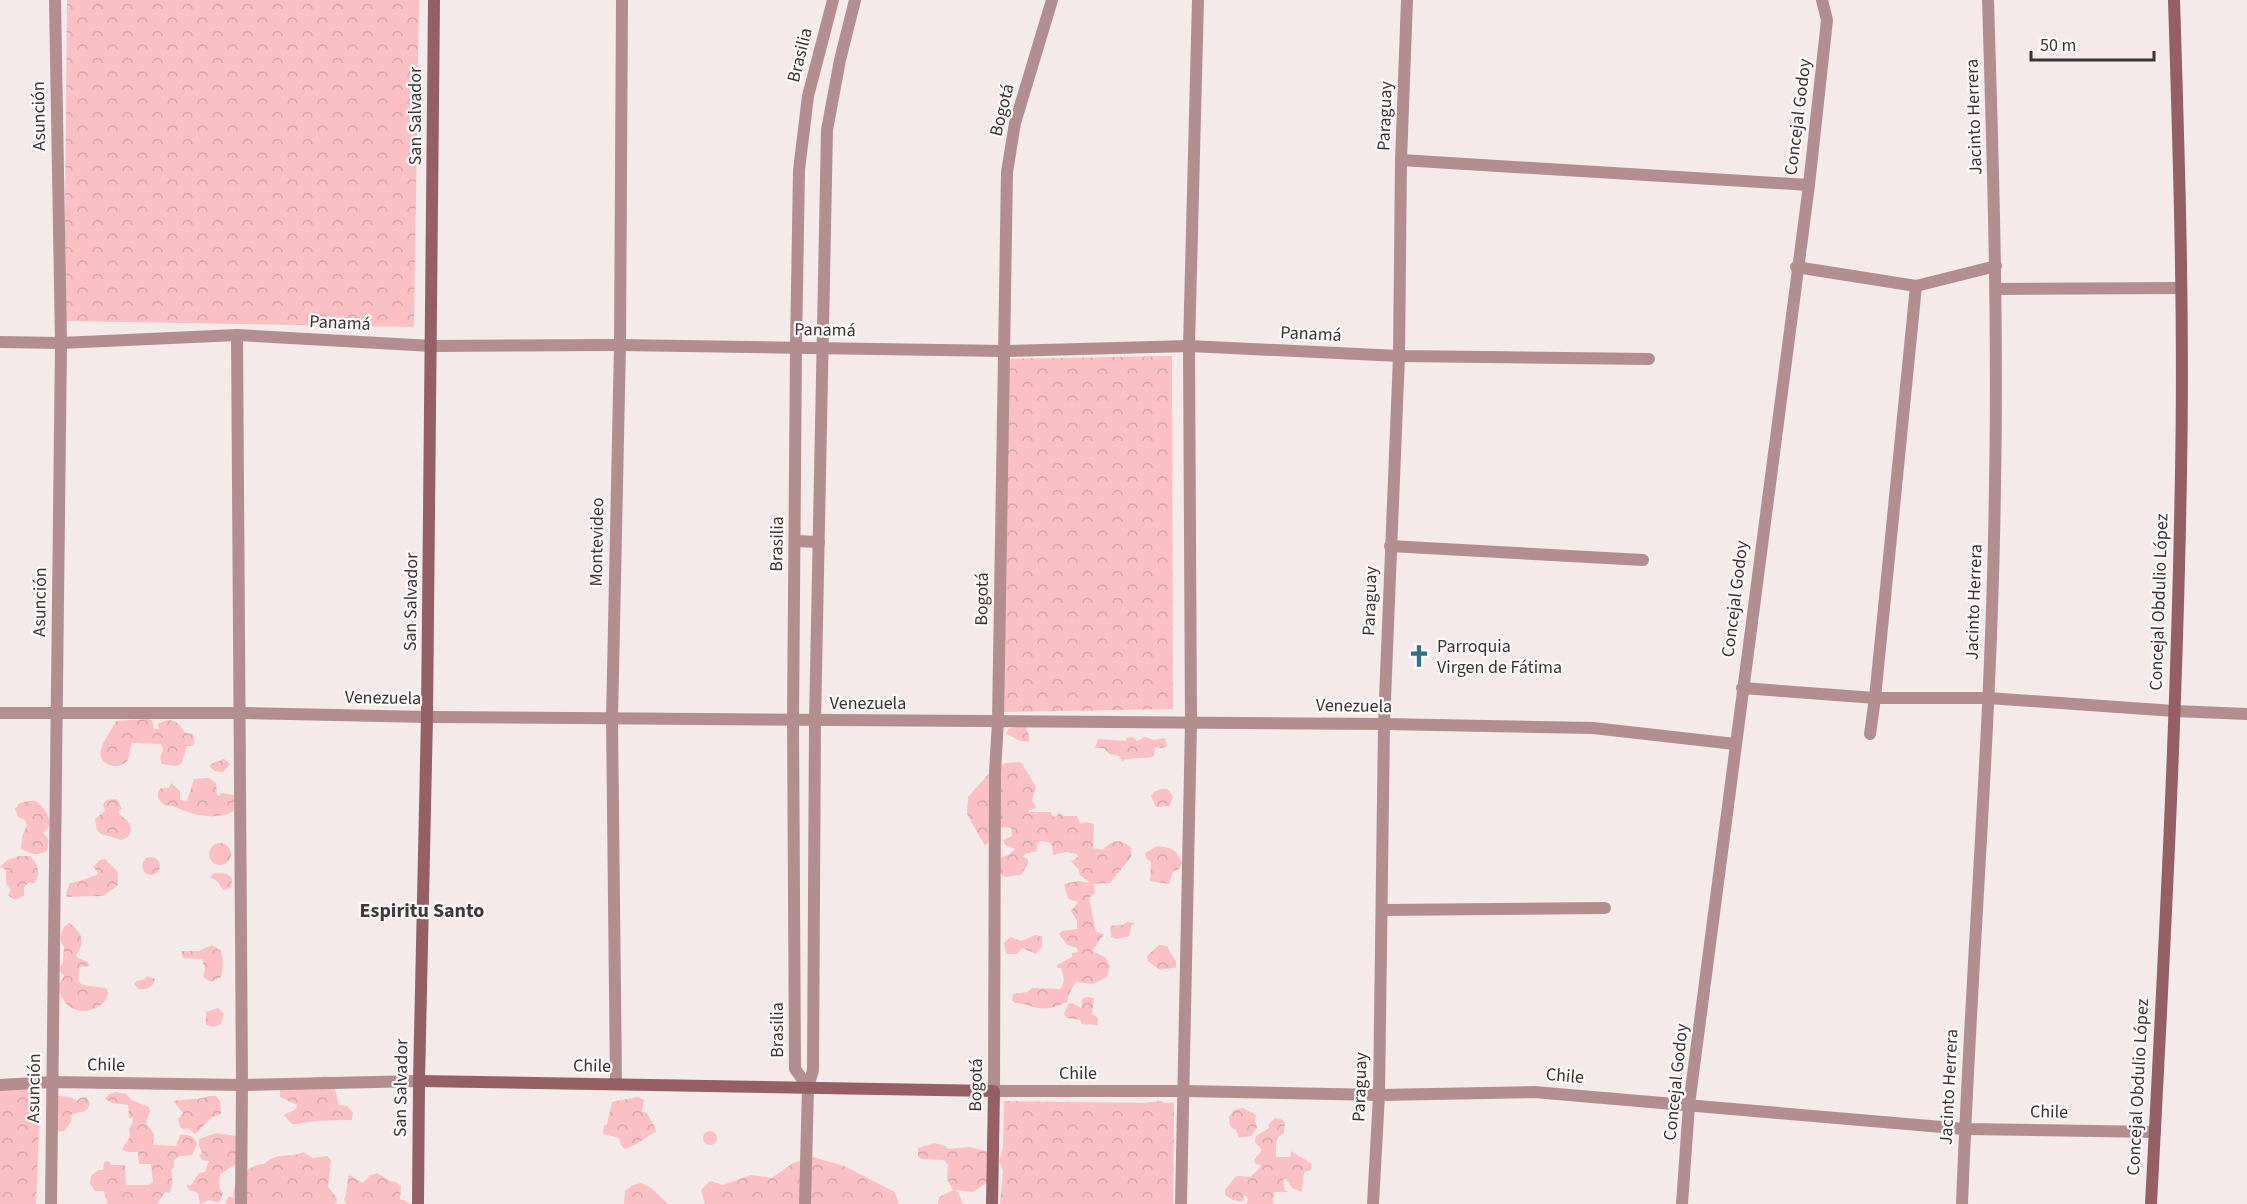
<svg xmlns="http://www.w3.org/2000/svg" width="2247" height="1204" font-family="'Source Sans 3',sans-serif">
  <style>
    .forest { fill: url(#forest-crowns) }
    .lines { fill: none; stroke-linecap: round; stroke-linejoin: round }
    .street { stroke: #b38e90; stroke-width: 12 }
    .secondary { stroke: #946065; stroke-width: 12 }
    .labels { text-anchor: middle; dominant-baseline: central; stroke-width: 4.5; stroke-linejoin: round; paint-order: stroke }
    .street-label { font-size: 18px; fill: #383435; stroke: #fef8f9 }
    .poi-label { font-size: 18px; fill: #383435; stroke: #fef8f9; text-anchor: start }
    .neighbourhood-label { font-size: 20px; font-weight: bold; fill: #403839; stroke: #fef8f9 }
  </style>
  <defs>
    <pattern id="forest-crowns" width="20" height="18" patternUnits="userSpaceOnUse" patternTransform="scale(1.5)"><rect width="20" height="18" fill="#fac0c4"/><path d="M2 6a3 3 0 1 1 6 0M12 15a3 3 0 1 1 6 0" fill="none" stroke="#d7a6a9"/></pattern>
  </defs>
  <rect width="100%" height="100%" fill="#f4eaea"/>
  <g class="forest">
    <polygon points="67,0 419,0 414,327 64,321"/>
    <polygon points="1172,356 1173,709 1003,712 1004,359"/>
    <path d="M 147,719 L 152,720 L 154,729 L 159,729 L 158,724 C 171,716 179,722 185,733 L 193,734 L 194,742 L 192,746 L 187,746 L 181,764 L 176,766 L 162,764 L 160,757 L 163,750 L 161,744 L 132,743 C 129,748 131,755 127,761 C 118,771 97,765 101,750 C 104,739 111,731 116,721 Z"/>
    <polygon points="1025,726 1029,735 1029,742 1021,741 1006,734 1009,728"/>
    <path d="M 1133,737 L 1137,741 L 1145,737 L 1154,740 L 1165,738 L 1167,746 L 1162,748 L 1155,747 L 1154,756 C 1143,760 1132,756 1122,761 L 1119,756 L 1109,754 L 1104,748 L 1095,748 L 1098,739 L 1126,741 L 1127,738 Z"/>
    <polygon points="224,759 230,764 223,772 215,771 210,767 211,764"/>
    <path d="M 1021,762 L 1036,787 L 1032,800 L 1036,808 L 1029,810 L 1029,812 L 1051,812 L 1052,816 L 1055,817 L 1060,813 L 1064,816 L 1077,816 L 1080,823 L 1087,822 L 1094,824 L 1093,848 L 1103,850 C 1114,839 1119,839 1131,847 L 1131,857 L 1110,883 L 1094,884 L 1095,893 L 1089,898 L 1096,932 L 1104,934 L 1092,951 L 1105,957 L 1110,966 L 1107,977 L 1093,984 L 1076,982 L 1070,992 L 1067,1002 C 1058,1006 1048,1010 1038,1008 C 1029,1007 1026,1003 1015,1003 L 1012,1000 L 1013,994 L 1027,992 L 1032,988 L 1061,989 L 1064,980 L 1061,968 L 1057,968 L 1057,965 L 1072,957 L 1072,953 L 1078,952 L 1077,948 L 1067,945 L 1059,934 L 1062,931 L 1077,929 L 1077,921 L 1071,911 L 1078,902 L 1068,899 L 1064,884 L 1078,881 L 1090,883 L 1080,875 L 1079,870 L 1071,861 L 1078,857 L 1077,854 L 1066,852 L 1053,855 L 1052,846 L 1049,842 L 1040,841 L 1037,844 L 1037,851 L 1025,854 L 1023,857 L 1028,859 L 1028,864 L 1021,875 L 1004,877 L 1000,873 L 999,858 L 1009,855 L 1015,849 L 1005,845 L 1003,840 L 1012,836 L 1011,828 L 1001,827 L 985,846 L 967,814 L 968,797 L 991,771 L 1006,763 Z"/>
    <path d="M 209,778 L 216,783 L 217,795 L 219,796 L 221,793 L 234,795 L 237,809 C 222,821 193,816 178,808 C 168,803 166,810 158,798 L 158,792 L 161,788 L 169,788 L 171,783 L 180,791 L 180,800 L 187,801 L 194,779 Z"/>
    <polygon points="1161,789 1167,789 1173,796 1170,806 1156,807 1151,796 1154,792"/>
    <path d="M 117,799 L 122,809 L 118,812 C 125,821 135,822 129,836 L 122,840 L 101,834 L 97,830 L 95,819 L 105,811 L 103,804 L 107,800 Z"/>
    <path d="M 28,801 L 36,801 C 46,809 56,823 43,833 C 50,838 49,843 47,851 C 37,856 31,854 21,849 L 22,837 L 27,825 L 25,820 L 18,817 L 15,809 L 20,803 Z"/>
    <circle cx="220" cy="854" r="11"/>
    <path d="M 1157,846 C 1172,848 1177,849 1182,863 L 1178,870 L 1173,871 L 1169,884 L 1150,881 L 1151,862 L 1146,858 L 1145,853 Z"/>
    <path d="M 20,856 L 30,856 C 38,865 41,872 35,883 L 28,883 L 24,887 L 24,896 L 15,900 L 8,895 L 11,890 L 6,884 L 6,870 L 0,867 L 7,860 Z"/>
    <circle cx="151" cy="866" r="9"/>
    <path d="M 105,859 L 118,872 L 118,885 L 103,896 L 67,897 L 66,893 L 70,883 C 81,881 87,878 97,875 L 98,872 L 93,867 L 100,860 Z"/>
    <path d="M 214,873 C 222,874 226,871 232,878 L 231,888 L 223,890 L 218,882 L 210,877 Z"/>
    <polygon points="1127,922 1135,923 1131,926 1129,936 1116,939 1111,937 1110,926 1122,925"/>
    <path d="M 69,923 C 82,931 86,943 76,955 L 78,958 L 88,962 L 89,966 L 80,967 L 78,981 L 82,985 L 106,988 L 108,993 C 105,1009 84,1016 70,1007 C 63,1003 61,993 57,987 L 64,976 L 59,970 L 63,962 L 64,947 C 58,939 60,928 69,923 Z"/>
    <polygon points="1036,935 1042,937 1042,947 1036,954 1022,948 1017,954 1006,954 1004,943 1011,937 1021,941"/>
    <polygon points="212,945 221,951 223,964 221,977 211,982 203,977 205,969 202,959 183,958 181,951 199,951"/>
    <polygon points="1159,945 1167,946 1176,962 1176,967 1160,970 1148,961 1147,956"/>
    <path d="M 147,976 L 155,979 C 153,988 146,990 138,989 L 134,984 L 137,981 L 145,979 Z"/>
    <polygon points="1086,997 1094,998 1092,1014 1098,1018 1097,1025 1082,1024 1080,1020 1067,1018 1064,1014 1068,1004 1072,1003 1081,1008 1082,999"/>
    <polygon points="218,1008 224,1014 221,1024 214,1027 206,1025 206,1012"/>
    <polygon points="326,1076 332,1078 339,1105 347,1106 353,1113 352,1120 315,1121 299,1124 292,1124 284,1115 296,1109 297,1105 280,1097 280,1086 300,1078 312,1081 316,1077"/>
    <polygon points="41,1078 36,1204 0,1204 0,1080"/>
    <path d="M 116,1092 L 126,1094 L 132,1100 L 149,1107 L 150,1111 L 146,1123 L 154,1134 L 153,1145 L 176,1146 L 180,1135 C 188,1134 194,1136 197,1144 L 192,1155 L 180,1156 L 174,1160 L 174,1167 L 171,1170 C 173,1178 173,1186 169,1193 L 165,1192 L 157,1204 L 106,1204 L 108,1200 L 105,1198 L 104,1191 L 95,1191 L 90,1184 L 91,1176 L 98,1170 L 103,1170 L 104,1162 L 109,1161 L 111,1165 L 125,1165 L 126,1185 L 149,1185 L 153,1182 L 151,1164 L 139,1164 L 138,1152 L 127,1152 L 122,1149 L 130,1137 L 129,1129 L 133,1122 L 133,1118 L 129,1118 L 128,1105 L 112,1103 L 105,1099 L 109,1094 Z"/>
    <polygon points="59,1096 70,1097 77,1101 80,1098 86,1097 90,1102 88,1109 83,1112 79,1112 71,1115 71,1122 64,1131 57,1132 55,1097"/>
    <path d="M 209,1096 L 216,1096 L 220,1101 L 221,1114 L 211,1118 L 195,1134 L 188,1128 L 184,1130 L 180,1127 L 178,1119 L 183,1113 L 173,1101 C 185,1098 197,1101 209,1096 Z"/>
    <path d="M 638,1097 L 644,1100 L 642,1112 L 647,1113 L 655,1127 L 656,1132 C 645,1137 636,1146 625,1149 L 621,1145 L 619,1138 L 603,1134 L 604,1126 L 607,1124 L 612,1102 Z"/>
    <polygon points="1004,1101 1142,1103 1162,1101 1164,1103 1174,1103 1173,1204 1000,1204 1003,1170 999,1161 1003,1147"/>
    <polygon points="1243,1108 1256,1115 1255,1120 1257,1127 1251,1136 1239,1138 1236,1130 1230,1126 1229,1117 1234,1110"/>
    <path d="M 1275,1118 L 1283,1120 L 1285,1123 L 1284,1133 C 1274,1138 1276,1147 1276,1157 L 1290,1157 L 1291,1151 L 1312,1164 L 1311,1170 L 1304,1172 L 1302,1192 L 1292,1188 L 1286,1179 L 1283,1179 L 1285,1190 L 1288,1192 L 1274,1192 L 1273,1204 L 1247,1204 L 1248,1199 L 1246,1196 L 1244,1196 L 1244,1201 C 1236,1202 1232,1200 1225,1195 L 1225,1190 L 1236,1176 L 1250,1177 L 1260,1168 L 1261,1165 L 1255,1164 L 1254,1160 L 1262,1150 L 1255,1142 L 1256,1136 L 1269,1128 L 1269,1124 Z"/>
    <circle cx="710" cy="1138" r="7"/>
    <polygon points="216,1133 236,1136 240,1162 220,1174 219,1188 223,1193 219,1203 209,1200 200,1204 198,1193 189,1190 186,1185 191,1185 199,1173 205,1172 209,1161 202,1160 199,1155 202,1153 199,1146 199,1139"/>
    <polygon points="934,1143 946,1146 947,1149 969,1147 990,1152 989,1181 973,1192 955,1190 959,1193 962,1203 965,1204 938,1204 939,1197 953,1190 947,1179 948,1165 944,1160 921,1159 918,1156 918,1148"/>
    <path d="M 303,1152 L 313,1158 L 327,1156 L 331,1160 L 328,1187 L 336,1197 L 337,1202 L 334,1204 L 225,1204 L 229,1196 L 234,1198 C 230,1182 249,1164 264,1164 C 278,1151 288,1159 303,1152 Z"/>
    <polygon points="813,1157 844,1166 895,1192 899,1204 705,1204 701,1190 710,1181 723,1185 751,1175 772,1178 793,1163"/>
    <path d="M 377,1173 L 390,1181 L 396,1182 L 401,1186 L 400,1199 L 411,1204 L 347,1204 L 344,1200 C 348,1191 346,1184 349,1175 L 363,1183 L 370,1175 Z"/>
    <polygon points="641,1183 650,1187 668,1204 624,1204 625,1191 633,1185"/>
  </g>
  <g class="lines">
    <g class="street">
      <polyline points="1052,0 1015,123 1007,172 998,721 995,772 994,1091 1184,1091 1379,1095 1534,1092 1965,1129 2155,1132"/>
      <polyline points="1401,160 1809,185"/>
      <polyline points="1796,267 1916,286 1996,266"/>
      <polyline points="1997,289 2180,288"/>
      <polyline points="237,335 242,1085 241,1204"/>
      <polyline points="0,342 61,343 237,335 432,346 620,345 1005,351 1189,346 1399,356 1649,359"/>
      <polyline points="795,541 819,542"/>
      <polyline points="1390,546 1643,560"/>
      <polyline points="1742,688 1875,698 1988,698 2174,711 2247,714"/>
      <polyline points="0,713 239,713 427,717 1384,724 1593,728 1735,744"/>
      <polyline points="1870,734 1875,698 1916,286"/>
      <polyline points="1382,910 1605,908"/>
      <polyline points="616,1084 612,719 620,345 622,0"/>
      <polyline points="0,1085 52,1082 242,1085 419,1081"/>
      <polyline points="808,1087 795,1069 793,719 796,347 799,170 808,96 833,0"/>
      <polyline points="51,1204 61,343 55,0"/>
      <polyline points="805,1204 808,1087 813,1070 815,721 827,130 840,60 855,0"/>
      <polyline points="1181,1204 1191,723 1189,346 1198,0"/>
      <polyline points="1373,1204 1379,1095 1384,724 1399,356 1401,160 1407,0"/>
      <polyline points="1682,1204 1689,1105 1809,185 1827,20 1822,0"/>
      <path d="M 1962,1204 C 1971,964 1992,724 1995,484 C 1998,323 1993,162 1988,0"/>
    </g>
    <g class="secondary">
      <polyline points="419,1081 994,1091 992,1204"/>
      <polyline points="418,1204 419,1081 427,717 434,0"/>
      <path d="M 2151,1204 C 2164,960 2177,716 2181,472 C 2184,315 2179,157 2174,0"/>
    </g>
  </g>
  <defs>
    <g id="church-bare" transform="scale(1.8)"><path d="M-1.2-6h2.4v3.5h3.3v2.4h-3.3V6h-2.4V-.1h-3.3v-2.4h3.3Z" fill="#337187" stroke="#fef8f9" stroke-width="2.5" paint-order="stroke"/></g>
  </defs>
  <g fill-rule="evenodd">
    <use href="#church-bare" x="1419" y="656"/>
  </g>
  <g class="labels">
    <g class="street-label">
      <text transform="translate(800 55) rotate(-76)">Brasilia</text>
      <text transform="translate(1002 110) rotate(-76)">Bogotá</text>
      <text transform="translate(39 116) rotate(-91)">Asunción</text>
      <text transform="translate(415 116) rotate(-90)">San Salvador</text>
      <text transform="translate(1385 116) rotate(-88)">Paraguay</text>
      <text transform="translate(1798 117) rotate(-83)">Concejal Godoy</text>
      <text transform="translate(1974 117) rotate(-92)">Jacinto Herrera</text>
      <text transform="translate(340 323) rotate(3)">Panamá</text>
      <text transform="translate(825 330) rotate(1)">Panamá</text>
      <text transform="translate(1311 334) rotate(3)">Panamá</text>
      <text transform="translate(597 542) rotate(-89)">Montevideo</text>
      <text transform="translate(777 544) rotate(-89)">Brasilia</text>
      <text transform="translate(982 599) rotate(-89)">Bogotá</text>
      <text transform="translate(1735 599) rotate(-83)">Concejal Godoy</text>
      <text transform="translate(1370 601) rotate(-88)">Paraguay</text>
      <text transform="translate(40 602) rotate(-89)">Asunción</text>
      <text transform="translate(411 602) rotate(-89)">San Salvador</text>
      <text transform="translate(1974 602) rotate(-88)">Jacinto Herrera</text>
      <text transform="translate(2159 602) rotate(-88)">Concejal Obdulio López</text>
      <text transform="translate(383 698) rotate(1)">Venezuela</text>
      <text x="868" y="703">Venezuela</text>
      <text transform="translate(1354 706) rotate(1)">Venezuela</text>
      <text transform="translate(777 1030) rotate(-90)">Brasilia</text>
      <text transform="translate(106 1065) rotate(1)">Chile</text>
      <text transform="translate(592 1066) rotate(1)">Chile</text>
      <text x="1078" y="1073">Chile</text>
      <text transform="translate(1565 1076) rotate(5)">Chile</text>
      <text transform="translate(1676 1082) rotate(-84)">Concejal Godoy</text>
      <text transform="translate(976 1085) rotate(-89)">Bogotá</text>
      <text transform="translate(1360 1087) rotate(-88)">Paraguay</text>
      <text transform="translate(1949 1087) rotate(-87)">Jacinto Herrera</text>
      <text transform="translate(2138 1087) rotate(-87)">Concejal Obdulio López</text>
      <text transform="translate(34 1088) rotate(-89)">Asunción</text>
      <text transform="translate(401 1088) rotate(-89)">San Salvador</text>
      <text transform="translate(2049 1112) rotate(1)">Chile</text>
    </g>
    <g class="poi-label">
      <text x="1437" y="646">Parroquia<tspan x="1437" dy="21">Virgen de Fátima</tspan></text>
    </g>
    <g class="neighbourhood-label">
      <text x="422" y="911">Espiritu Santo</text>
    </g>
  </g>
  <path d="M2031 51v9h123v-9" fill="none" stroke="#383435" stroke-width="3"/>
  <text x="2040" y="51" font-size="18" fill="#383435" stroke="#fef8f9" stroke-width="4.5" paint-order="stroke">50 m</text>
</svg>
